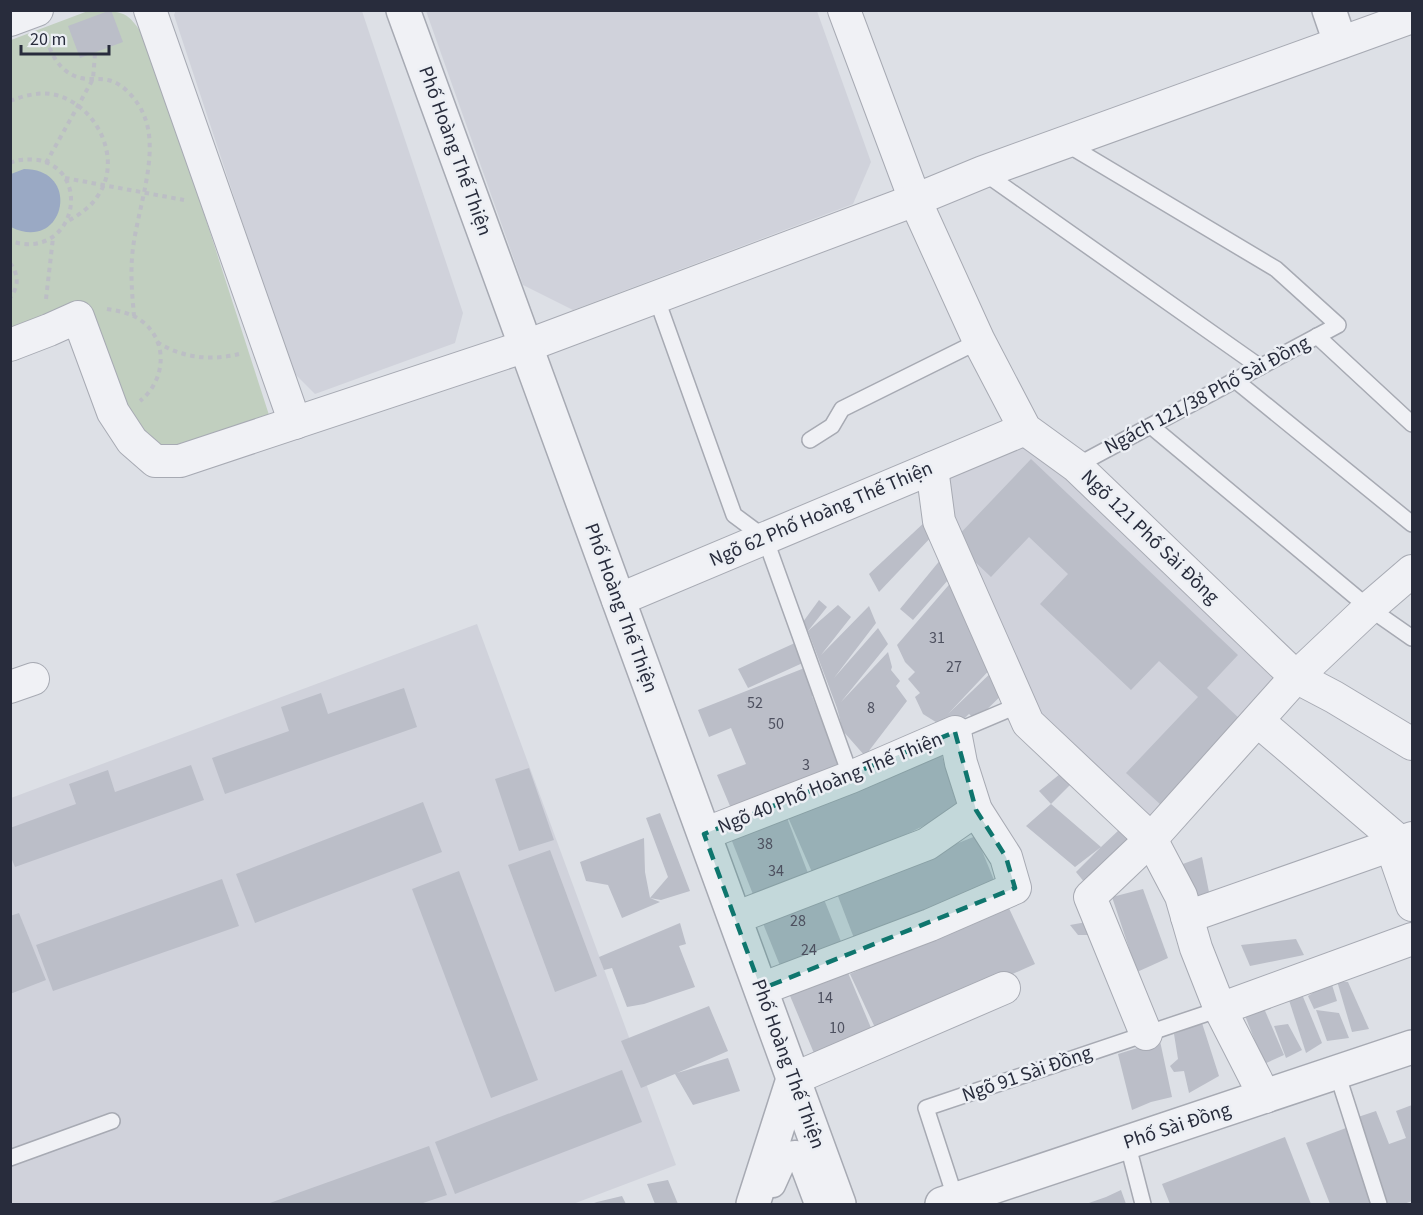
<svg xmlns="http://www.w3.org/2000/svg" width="1423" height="1215" font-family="'Source Sans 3',sans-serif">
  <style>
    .built { fill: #d0d2db }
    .green { fill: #c1cfbf }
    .water { fill: #9aa9c4 }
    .building { fill: #bbbec8 }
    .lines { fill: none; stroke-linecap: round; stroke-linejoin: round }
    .service-casing { stroke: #a7aab3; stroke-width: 18 }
    .pedestrian-casing { stroke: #a7aab3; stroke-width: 27 }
    .minor-casing { stroke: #a7aab3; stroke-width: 34 }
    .tertiary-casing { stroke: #a7aab3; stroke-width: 36 }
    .path { stroke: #bcbec5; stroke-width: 4; stroke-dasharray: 4.5 4.5; stroke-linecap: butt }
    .service { stroke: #f0f1f5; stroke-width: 15 }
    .pedestrian { stroke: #f0f1f5; stroke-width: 24 }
    .minor { stroke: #f0f1f5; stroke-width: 32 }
    .tertiary { stroke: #f0f1f5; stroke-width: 33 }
    .marked { fill: #0f766e; fill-opacity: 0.2; stroke: #0f766e; stroke-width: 4.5; stroke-dasharray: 12 8; stroke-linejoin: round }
    .labels { text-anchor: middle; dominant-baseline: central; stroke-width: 5; stroke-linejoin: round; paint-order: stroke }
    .number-label { font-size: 16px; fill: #4d505f }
    .street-label { font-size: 20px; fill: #282c3c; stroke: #eceff4 }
  </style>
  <rect width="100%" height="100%" fill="#dde0e6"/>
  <g class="built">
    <polygon points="176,10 362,11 463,313 455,343 315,394 291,370 174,15"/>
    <polygon points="426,11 817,11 871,162 853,204 573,310 523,285"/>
    <polygon points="1031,434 1291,677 1152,826 1019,701 948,532 942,479"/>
    <polygon points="477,624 676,1165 573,1204 11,1204 11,798"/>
  </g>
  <path class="green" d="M 88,11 C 129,11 126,11 149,43 L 269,415 L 165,456 L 122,403 L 93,319 L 11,341 L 11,40 Z"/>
  <path class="water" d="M 24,169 C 83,169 64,254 11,227 L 11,174 Z"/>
  <g class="building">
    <polygon points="111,10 123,42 80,58 68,26"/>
    <polygon points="1031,459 1238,655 1207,688 1241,720 1161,805 1126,773 1198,697 1159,661 1131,690 1040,604 1068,574 1029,537 991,577 953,541"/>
    <polygon points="927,520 935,533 879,592 869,574"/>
    <polygon points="946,553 955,572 913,620 900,609"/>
    <polygon points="954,579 996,663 948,714 996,668 1008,689 976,720 969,714 948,734 939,724 923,714 915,697 920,693 908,679 915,672 905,662 897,645"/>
    <polygon points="819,600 827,607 808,631 800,626"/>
    <polygon points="838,605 851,617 821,655 869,606 876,623 834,678 878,628 888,644 841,702 888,652 892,667 891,670 900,681 896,686 907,701 865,756 843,731 837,708 808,631"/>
    <polygon points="797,642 807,661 748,688 738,669"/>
    <polygon points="807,667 817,694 812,696 844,775 735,818 717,775 746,764 731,728 709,737 698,710"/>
    <polygon points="404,688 417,727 225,794 212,758 289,731 281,707 321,693 328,714"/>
    <polygon points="939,746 958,809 815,879 784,808"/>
    <polygon points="191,765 204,800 15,867 10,855 10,828 76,804 69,784 108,770 115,792"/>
    <polygon points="529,768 554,840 519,851 495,779"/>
    <polygon points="1060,774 1070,785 1051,804 1039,791"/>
    <polygon points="423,802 442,852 255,923 236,874"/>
    <polygon points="1051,804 1101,847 1120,829 1139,846 1090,889 1076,872 1101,847 1075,867 1026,826"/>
    <polygon points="784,810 811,881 756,902 728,831"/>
    <polygon points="660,813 690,891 661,900 650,898 660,902 622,918 608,885 586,881 580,862 644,838 645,872 650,898 668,877 646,818"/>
    <polygon points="976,836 998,890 857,946 836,891"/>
    <polygon points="550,850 597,976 555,992 508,865"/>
    <polygon points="1202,857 1209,892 1193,899 1180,865"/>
    <polygon points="459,871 538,1080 491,1098 412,889"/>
    <polygon points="222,879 239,926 53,991 36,945"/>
    <polygon points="819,887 846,954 785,978 758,911"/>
    <polygon points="1143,889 1168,958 1137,972 1112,897"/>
    <polygon points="1007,904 1035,964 878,1034 850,974"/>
    <polygon points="19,913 46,980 10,994 10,916"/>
    <polygon points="1092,921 1097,935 1078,935 1070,925"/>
    <polygon points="680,923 686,944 679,946 695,987 644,1004 627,1007 612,968 604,970 599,957"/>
    <polygon points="1296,939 1304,955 1250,966 1241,945"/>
    <polygon points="846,968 874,1035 816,1058 788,991"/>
    <polygon points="1329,975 1337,1001 1314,1009 1308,996 1316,991 1314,981"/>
    <polygon points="1337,981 1348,982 1369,1029 1352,1032"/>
    <polygon points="1299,987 1322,1043 1306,1053 1286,991"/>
    <polygon points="1260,999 1284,1055 1264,1064 1240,1003"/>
    <polygon points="709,1006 728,1051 677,1073 728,1058 740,1091 693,1105 675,1074 641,1088 621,1041"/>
    <polygon points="1316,1010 1339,1013 1349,1038 1327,1041"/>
    <polygon points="1202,1023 1219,1076 1189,1093 1184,1071 1174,1072 1170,1066 1178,1059 1174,1034"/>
    <polygon points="1288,1024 1302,1050 1286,1058 1274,1026"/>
    <polygon points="1160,1041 1172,1097 1151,1102 1132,1110 1118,1054"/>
    <polygon points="622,1070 642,1122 455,1194 435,1142"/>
    <polygon points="1412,1105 1412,1201 1404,1204 1388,1204 1355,1118 1376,1111 1389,1144 1406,1138 1396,1111"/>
    <polygon points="1346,1128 1376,1204 1330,1204 1306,1143"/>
    <polygon points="1285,1137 1311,1204 1170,1204 1162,1184"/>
    <polygon points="429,1146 447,1195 420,1204 267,1204"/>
    <polygon points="668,1180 678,1204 655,1204 647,1184"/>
    <polygon points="1121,1190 1126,1204 1086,1204 1106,1197"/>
    <polygon points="622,1196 626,1204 591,1204 597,1202"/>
  </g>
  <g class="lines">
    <g class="service-casing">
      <g id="service">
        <polyline points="1065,143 1276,269 1338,325 1076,466"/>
        <polyline points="983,172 1260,367"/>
        <polyline points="656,297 734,515 765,538 851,777"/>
        <polyline points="1317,336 1412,424"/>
        <polyline points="1235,380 1412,524"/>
        <polyline points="1151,426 1369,608 1412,638"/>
        <polyline points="810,440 832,426 842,409 979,341"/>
        <polyline points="955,732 1019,705"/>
        <polyline points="1337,1073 1379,1204"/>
        <polyline points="1127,1142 1143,1204"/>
        <polyline points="10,1158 112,1121"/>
        <polyline points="956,1200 926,1108 1220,1009"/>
      </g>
    </g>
    <g class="pedestrian-casing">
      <polyline id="pedestrian" points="773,1185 787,1154 796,1153 799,1156 817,1204"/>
    </g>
    <g class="minor-casing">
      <g id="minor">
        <polyline points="150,10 295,423"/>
        <polyline points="844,10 915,200 979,341 1025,429 1076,466 1296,677 1151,839 1090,897 1146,1034"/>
        <polyline points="10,20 37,10"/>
        <polyline points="10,345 49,330 78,317 113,412 132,441 155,461 180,461 526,346 915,200 983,172 1412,17"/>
        <polyline points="932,468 939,521 1028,723 1151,839 1181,896 1196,948 1220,1009 1265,1097"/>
        <polyline points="1412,571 1369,608 1296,677 1334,697 1412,744"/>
        <polyline points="618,600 1025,429"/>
        <polyline points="10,687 33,679"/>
        <polyline points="1258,721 1401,843 1396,859 1412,905"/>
        <polyline points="704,834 851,777 955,732 961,763 976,810 1006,857 1015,888 930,925 761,989"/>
        <polyline points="1187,917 1412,838"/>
        <polyline points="735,918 927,844 976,810"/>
        <polyline points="1220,1009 1412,939"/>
        <polyline points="793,1079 1004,988"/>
      </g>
    </g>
    <g class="tertiary-casing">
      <g id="tertiary">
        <polyline points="403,10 839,1204"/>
        <polyline points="1329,10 1340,42"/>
        <polyline points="753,1204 793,1079"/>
        <polyline points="942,1204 1412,1047"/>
      </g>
    </g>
    <g class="path">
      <path d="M 47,39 C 51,56 62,74 81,78 C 90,80 99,78 108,80 C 124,83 140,103 145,118 C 159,155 138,208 133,248 C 130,271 132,293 134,316"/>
      <path d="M 10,101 C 23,96 37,92 51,94 C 95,101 125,159 97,197 C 89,209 78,215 65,223"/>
      <path d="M 10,163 C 19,159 28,159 38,160 C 94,171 75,262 10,241"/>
      <polyline points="46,163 93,79 95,54"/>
      <polyline points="65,178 184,200"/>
      <path d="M 10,263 C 19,274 19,287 10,298"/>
      <polyline points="46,299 53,238"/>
      <path d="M 107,309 C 119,311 132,313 143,322 C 169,343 165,381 140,401"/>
      <path d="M 157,342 C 182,358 211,361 239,354"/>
    </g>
    <use href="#service" class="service"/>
    <use href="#pedestrian" class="pedestrian"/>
    <use href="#minor" class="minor"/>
    <use href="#tertiary" class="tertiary"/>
  </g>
  <path class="marked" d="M 955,732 L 976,810 L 1006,857 L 1015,888 L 761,989 L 704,834 Z"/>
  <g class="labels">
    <g class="number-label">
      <text x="937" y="638">31</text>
      <text x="954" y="667">27</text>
      <text x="755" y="703">52</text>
      <text x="871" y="708">8</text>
      <text x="776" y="724">50</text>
      <text x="806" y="765">3</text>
      <text x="765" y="844">38</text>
      <text x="776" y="871">34</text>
      <text x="798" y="921">28</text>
      <text x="809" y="950">24</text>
      <text x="825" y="998">14</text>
      <text x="837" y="1028">10</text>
    </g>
    <g class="street-label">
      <text transform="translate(455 151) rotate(70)">Phố Hoàng Thế Thiện</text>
      <text transform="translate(1207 395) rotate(-28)">Ngách 121/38 Phố Sài Đồng</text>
      <text transform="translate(821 514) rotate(-23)">Ngõ 62 Phố Hoàng Thế Thiện</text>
      <text transform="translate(1150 537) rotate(44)">Ngõ 121 Phố Sài Đồng</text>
      <text transform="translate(621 608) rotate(70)">Phố Hoàng Thế Thiện</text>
      <text transform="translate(830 783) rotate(-22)">Ngõ 40 Phố Hoàng Thế Thiện</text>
      <text transform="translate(788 1064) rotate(70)">Phố Hoàng Thế Thiện</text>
      <text transform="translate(1027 1074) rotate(-19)">Ngõ 91 Sài Đồng</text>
      <text transform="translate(1177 1126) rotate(-18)">Phố Sài Đồng</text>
    </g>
  </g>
  <rect width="1423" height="1215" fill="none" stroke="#282c3c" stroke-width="24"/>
  <path d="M21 45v9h88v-9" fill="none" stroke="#282c3c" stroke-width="3"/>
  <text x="30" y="45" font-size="18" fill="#282c3c" stroke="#eceff4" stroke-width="4.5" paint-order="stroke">20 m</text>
</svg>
